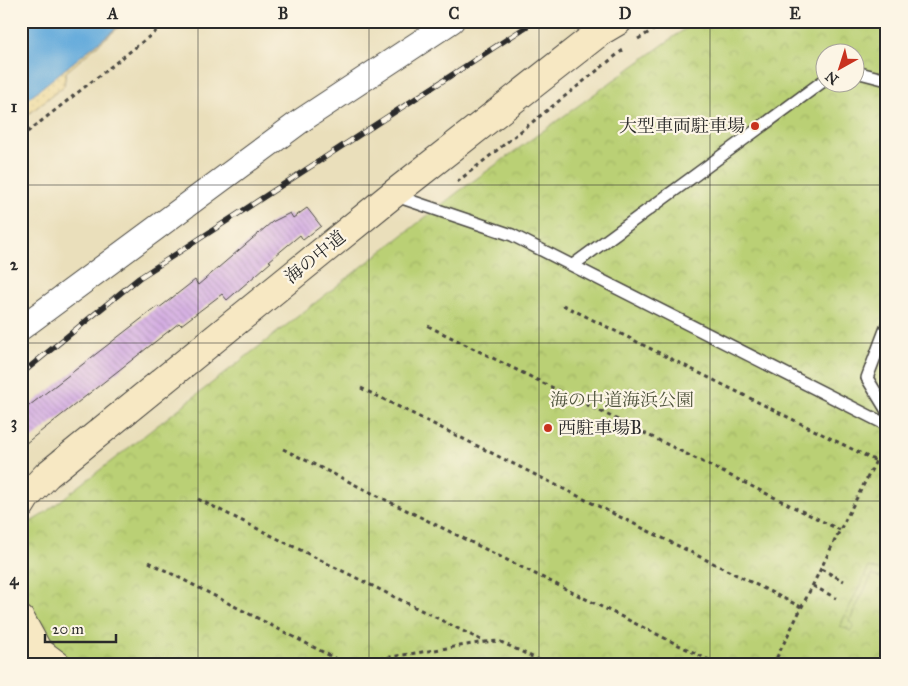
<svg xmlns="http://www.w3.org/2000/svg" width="908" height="686" font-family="'IM FELL Great Primer','Noto Serif JP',serif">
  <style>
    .sand { fill: url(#sand-dots); stroke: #8c8264 }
    .park { fill: url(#park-crowns); stroke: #727e50; fill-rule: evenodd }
    .garden { fill: url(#garden-dots); stroke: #727e50 }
    .water { fill: #66acdc; stroke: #486c84 }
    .building { fill: url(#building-back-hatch) }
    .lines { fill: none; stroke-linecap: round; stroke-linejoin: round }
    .lane-casing { stroke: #484641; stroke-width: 14 }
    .street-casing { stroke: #484641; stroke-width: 26 }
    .secondary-casing { stroke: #484641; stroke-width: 30 }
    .path { stroke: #484641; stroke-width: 3; stroke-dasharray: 4 4; stroke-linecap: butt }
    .lane { stroke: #fff; stroke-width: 11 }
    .street { stroke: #fff; stroke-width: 24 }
    .secondary { stroke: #f7e8c3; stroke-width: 28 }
    .rail-casing { stroke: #2b2b2b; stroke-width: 5.5 }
    .rail { stroke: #fcf5e5; stroke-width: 4; stroke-dasharray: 11; stroke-linecap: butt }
    .grid { fill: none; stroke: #2b2b2b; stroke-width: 1; stroke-opacity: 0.55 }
    .poi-dot { fill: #c8321e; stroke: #fcf5e5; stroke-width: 2 }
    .labels { text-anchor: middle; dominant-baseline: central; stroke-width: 4.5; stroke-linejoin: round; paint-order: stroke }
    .poi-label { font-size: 18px; fill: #2b2b2b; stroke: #fcf5e5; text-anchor: end }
    .street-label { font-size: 18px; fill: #2b2b2b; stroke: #fcf5e5 }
    .park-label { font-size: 18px; fill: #4f543d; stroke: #fcf5e5 }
    .neatline { fill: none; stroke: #2b2b2b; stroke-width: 2 }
    .grid-label { font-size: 16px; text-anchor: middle; font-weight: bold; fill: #2b2b2b }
  </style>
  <defs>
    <pattern id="sand-dots" width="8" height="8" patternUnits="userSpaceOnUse" patternTransform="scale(1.25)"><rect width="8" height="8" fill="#eeda9e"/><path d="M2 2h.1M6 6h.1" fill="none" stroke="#cb8" stroke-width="1.8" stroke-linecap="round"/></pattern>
    <pattern id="park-crowns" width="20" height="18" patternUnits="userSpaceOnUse" patternTransform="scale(1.25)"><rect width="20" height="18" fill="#bad074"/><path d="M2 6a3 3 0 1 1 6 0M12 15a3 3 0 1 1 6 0" fill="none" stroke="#a0b365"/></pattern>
    <pattern id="garden-dots" width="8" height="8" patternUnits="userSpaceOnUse" patternTransform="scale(1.25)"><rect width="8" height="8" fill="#bad074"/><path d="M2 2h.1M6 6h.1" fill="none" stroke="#a0b365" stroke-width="1.8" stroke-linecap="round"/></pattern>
    <pattern id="building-back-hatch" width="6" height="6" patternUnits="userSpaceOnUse" patternTransform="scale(1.25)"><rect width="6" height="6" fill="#cc9fe2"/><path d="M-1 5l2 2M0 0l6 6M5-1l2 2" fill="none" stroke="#a682b7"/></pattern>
  </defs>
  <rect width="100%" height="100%" fill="#fcf5e5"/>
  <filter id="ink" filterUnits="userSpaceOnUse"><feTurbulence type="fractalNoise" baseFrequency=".02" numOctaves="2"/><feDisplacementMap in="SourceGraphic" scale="10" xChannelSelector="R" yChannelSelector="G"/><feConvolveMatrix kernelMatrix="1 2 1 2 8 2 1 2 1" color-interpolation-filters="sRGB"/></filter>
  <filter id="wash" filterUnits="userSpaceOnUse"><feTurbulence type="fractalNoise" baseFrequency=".0096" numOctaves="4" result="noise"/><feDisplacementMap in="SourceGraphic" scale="20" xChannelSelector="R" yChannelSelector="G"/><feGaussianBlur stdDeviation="1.12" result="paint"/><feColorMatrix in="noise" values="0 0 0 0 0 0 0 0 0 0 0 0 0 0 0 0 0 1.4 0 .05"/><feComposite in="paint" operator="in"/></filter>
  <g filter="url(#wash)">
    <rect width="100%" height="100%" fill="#eadfbb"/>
    <polygon class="sand" points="30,21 126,21 66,72 64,86 21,120 21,42"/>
    <path class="park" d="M 696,21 L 887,21 L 887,665 L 21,665 L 21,528 L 42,515 L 458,192 ZM 826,52 L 856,52 L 856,82 L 826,82 Z"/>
    <polygon class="garden" points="869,567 883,572 880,578 872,575 849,622 854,624 851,631 840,626"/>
    <polygon class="water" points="21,21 125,21 21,104"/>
    <g id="blocks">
      <polygon class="building" points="307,208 321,226 303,240 300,235 269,261 271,262 227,300 222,294 181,325 179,323 21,447 21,412 158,306 159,308 195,280 198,285 272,222 290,213 293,218"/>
    </g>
  </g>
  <g filter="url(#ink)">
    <use href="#blocks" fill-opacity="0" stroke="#484641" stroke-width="1"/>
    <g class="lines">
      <g class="lane-casing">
        <g id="lane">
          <polyline points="856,72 887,80"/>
          <polyline points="393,195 512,235 887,425"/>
          <polyline points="573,265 826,79"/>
          <polyline points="887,325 867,378 887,411"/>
        </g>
      </g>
      <g class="street-casing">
        <polyline id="street" points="21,328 302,120 452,21"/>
      </g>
      <g class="secondary-casing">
        <g id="secondary">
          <polyline points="21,505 26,497 47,475 392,195 601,31 618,21"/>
          <polyline points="21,620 38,651 57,665"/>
        </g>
      </g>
      <g class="path">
        <polyline points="638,39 668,21"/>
        <polyline points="21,137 169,21"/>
        <polyline points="457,182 623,50"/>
        <polyline points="563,305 876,461"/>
        <polyline points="428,326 840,530"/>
        <polyline points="361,388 801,607"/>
        <polyline points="283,449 719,665"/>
        <polyline points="198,499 485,642 499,641 549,665"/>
        <polyline points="149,562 346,664 485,642"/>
        <polyline points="821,569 844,581"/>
        <polyline points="813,586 836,598"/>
        <polyline points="773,665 840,530 876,461 883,454 887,456"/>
      </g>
      <use href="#lane" class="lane"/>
      <use href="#street" class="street"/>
      <use href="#secondary" class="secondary"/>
      <g class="rail-casing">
        <polyline id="rail" points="21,374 139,278 535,21"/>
      </g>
      <use href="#rail" class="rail"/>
    </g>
  </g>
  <path class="grid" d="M 198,21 L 198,665M 369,21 L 369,665M 539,21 L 539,665M 710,21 L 710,665M 21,185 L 887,185M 21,343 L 887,343M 21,501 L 887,501"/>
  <g class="poi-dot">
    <circle cx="755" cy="126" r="5"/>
    <circle cx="548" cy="428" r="5"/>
  </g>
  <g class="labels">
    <g class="poi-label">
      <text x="745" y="126">大型車両駐車場</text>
      <text x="558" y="428" text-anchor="start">西駐車場B</text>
    </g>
    <g class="street-label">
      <text transform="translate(315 257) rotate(-39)">海の中道</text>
    </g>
    <g class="park-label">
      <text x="622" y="400">海の中道海浜公園</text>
    </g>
  </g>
  <rect width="908" height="686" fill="none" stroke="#fcf5e5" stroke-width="55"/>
  <g transform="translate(840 68) rotate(219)"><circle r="24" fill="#fcf5e5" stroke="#a8a49b"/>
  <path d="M0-4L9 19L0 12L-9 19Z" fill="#c8321e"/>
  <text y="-8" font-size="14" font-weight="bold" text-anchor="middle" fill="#2b2b2b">N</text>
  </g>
  <path d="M45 634v8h71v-8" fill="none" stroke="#2b2b2b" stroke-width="2.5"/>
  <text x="52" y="634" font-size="15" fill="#2b2b2b" stroke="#fcf5e5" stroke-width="4" paint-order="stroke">20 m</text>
  <rect x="28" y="28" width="852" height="630" class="neatline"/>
  <g class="grid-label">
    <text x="113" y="19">A</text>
    <text x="283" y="19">B</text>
    <text x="454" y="19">C</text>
    <text x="625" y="19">D</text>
    <text x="795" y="19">E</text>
    <text x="14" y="112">1</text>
    <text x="14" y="270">2</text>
    <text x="14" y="428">3</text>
    <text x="14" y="585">4</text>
  </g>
</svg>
